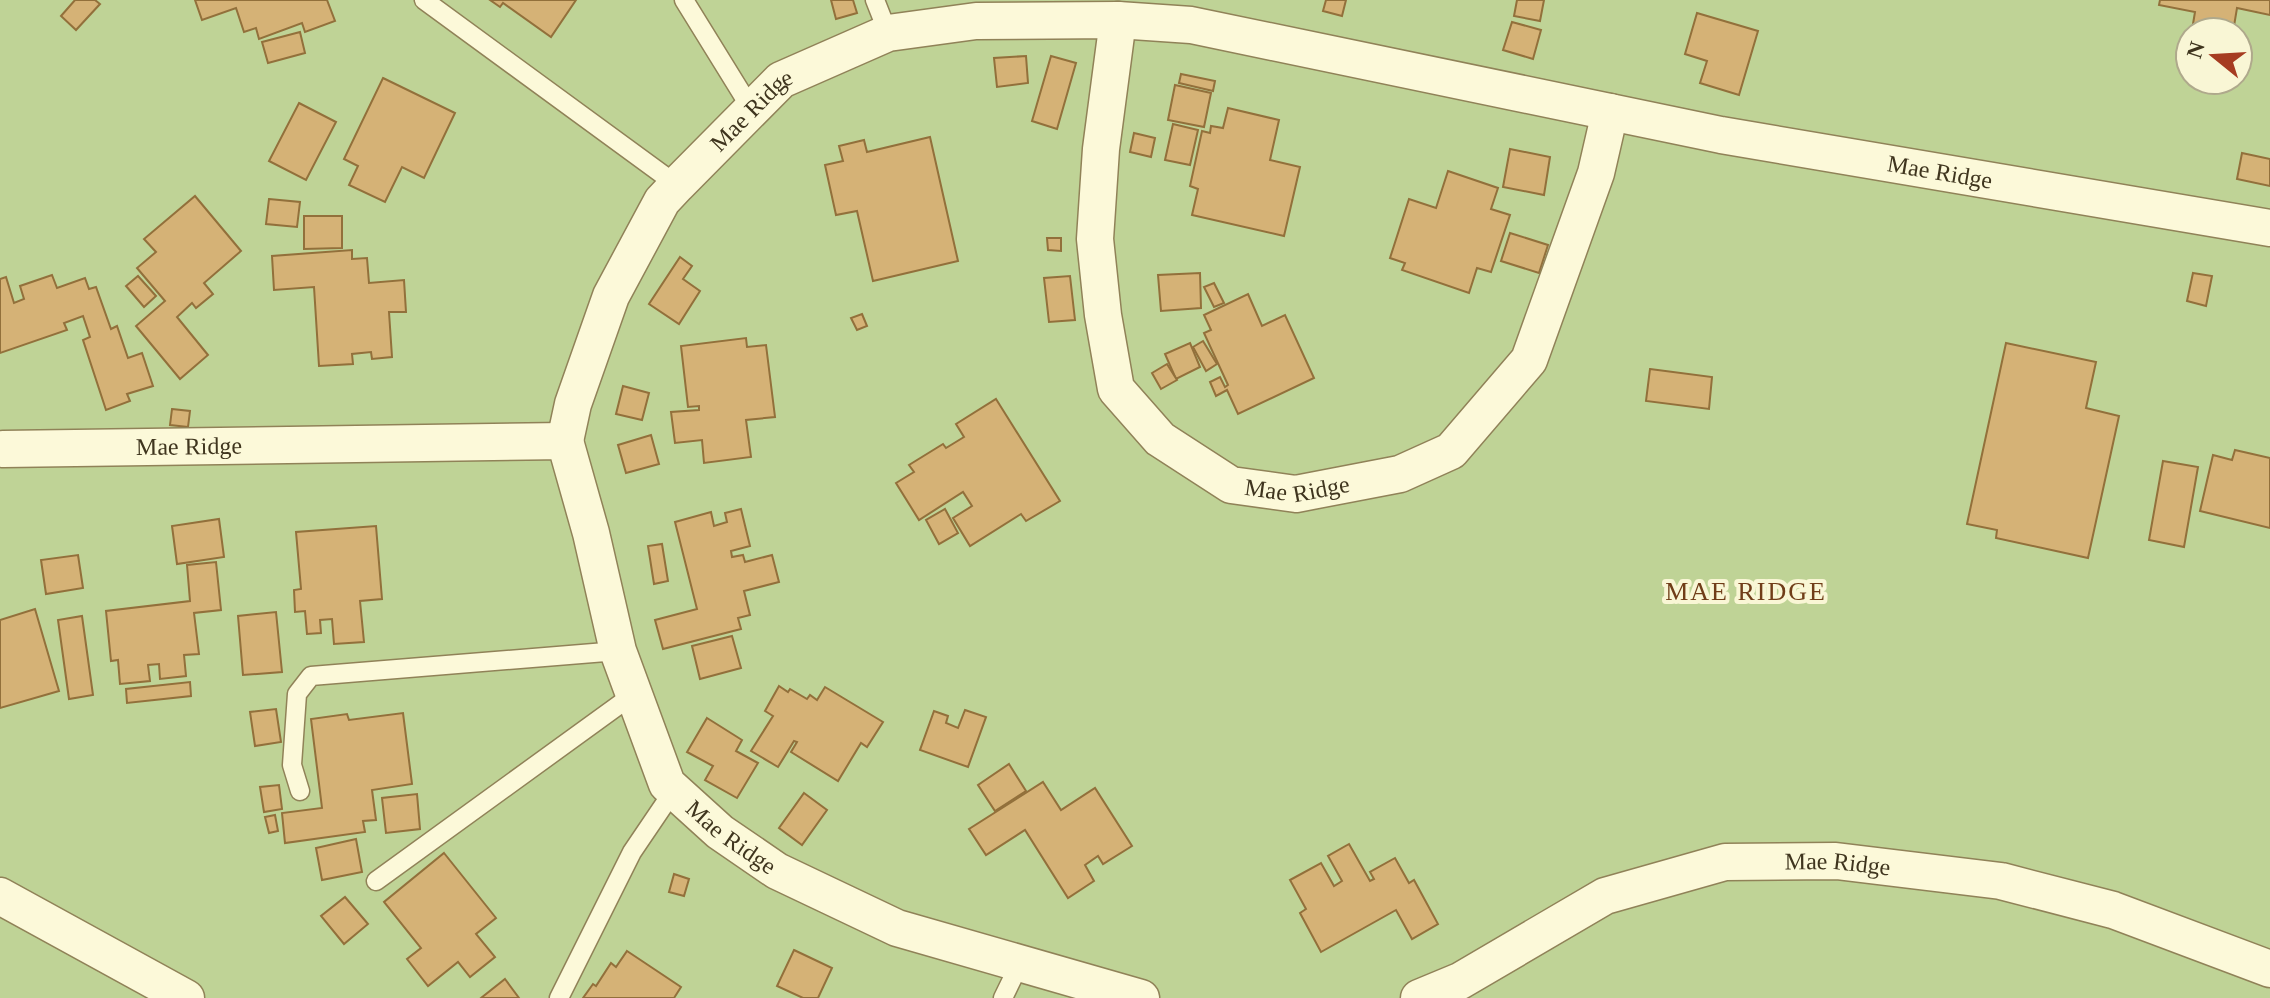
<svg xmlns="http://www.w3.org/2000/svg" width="2270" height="998" font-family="'Times New Roman',serif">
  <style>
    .green { fill: #bfd396; fill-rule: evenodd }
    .building { fill: #d5b276; stroke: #92703b; stroke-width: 2 }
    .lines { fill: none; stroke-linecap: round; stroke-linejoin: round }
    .service-casing { stroke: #908258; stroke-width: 21 }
    .minor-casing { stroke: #908258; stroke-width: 39 }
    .service { stroke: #fcf9d9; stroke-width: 18 }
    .minor { stroke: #fcf9d9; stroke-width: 36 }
    .labels { text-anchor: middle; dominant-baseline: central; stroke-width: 8; stroke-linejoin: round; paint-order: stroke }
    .street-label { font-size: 24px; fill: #3f351e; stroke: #f9f6d5 }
    .neighbourhood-label { font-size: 26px; letter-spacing: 2px; fill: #703d18; stroke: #f9f6d5 }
  </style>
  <rect width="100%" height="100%" fill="#f3efc4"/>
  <path class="green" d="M 0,0 L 2270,0 L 2270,998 L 0,998 ZM 2190,32 L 2238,32 L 2238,80 L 2190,80 Z"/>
  <g class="building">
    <polygon points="75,0 95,0 100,4 76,30 61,16"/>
    <polygon points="195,0 327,0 335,21 305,32 302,23 259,39 256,28 244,32 236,8 202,20"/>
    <polygon points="490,0 576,0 551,37 503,3 500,7"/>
    <polygon points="831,0 853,0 857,13 836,19"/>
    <polygon points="1326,0 1346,0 1342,16 1323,11"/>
    <polygon points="1517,0 1544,0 1540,21 1514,16"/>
    <polygon points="2160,0 2270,0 2270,15 2237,8 2233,32 2203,32 2192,30 2195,12 2159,5"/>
    <polygon points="1697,13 1758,31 1739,95 1700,83 1707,61 1685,54"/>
    <polygon points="1512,22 1541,30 1533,59 1503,50"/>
    <polygon points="300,32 305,53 268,63 262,42"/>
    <polygon points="1026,56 1028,83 997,87 994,58"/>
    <polygon points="1051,56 1076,63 1057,129 1032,121"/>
    <polygon points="1181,74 1215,81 1213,91 1179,83"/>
    <polygon points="383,78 455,113 424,178 402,167 385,202 349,185 358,166 344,159"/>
    <polygon points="1175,85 1211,93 1204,127 1168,120"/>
    <polygon points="299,103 336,122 306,180 269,161"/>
    <polygon points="1228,108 1279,120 1270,160 1300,167 1284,236 1192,215 1198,189 1190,186 1202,131 1210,133 1211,126 1223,128"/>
    <polygon points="1173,124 1198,130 1190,165 1165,160"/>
    <polygon points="1134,133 1155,138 1151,157 1130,152"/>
    <polygon points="930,137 958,261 873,281 857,211 836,215 825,165 843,161 839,146 864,140 867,152"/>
    <polygon points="1510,149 1550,157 1544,195 1503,187"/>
    <polygon points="2242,153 2270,159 2270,186 2237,179"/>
    <polygon points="1448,171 1498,188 1491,209 1510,215 1491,272 1477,268 1469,293 1402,270 1405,263 1390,258 1409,199 1436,208"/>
    <polygon points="195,196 241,251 204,283 213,294 196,308 192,303 177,317 208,355 180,379 136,326 165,301 137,268 156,252 144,239"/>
    <polygon points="269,199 300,202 297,227 266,224"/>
    <polygon points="304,216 342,216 342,248 304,249"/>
    <polygon points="1510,233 1548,245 1539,273 1501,261"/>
    <polygon points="1047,238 1061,238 1061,251 1048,250"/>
    <polygon points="352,250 352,259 367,258 369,283 404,280 406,312 389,312 392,357 372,359 371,352 352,354 353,364 319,366 314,287 274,290 272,256"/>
    <polygon points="680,257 692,266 683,279 700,291 679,324 649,304"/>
    <polygon points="1200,273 1201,308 1161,311 1158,275"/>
    <polygon points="2193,273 2212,276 2206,306 2187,301"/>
    <polygon points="52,275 57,288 85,278 89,289 96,287 111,329 117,326 128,358 142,353 153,386 127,394 130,401 106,410 83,340 90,337 83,316 64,323 67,330 0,353 0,279 6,277 14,303 24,299 20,286"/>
    <polygon points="138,276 156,296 144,307 126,286"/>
    <polygon points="1070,276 1075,320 1049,322 1044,278"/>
    <polygon points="1214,283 1224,303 1214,307 1204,287"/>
    <polygon points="1248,294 1262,326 1285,315 1314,378 1238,414 1227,390 1216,396 1210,382 1220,377 1225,387 1228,385 1204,333 1211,330 1204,315"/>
    <polygon points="862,314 867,326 857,330 851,318"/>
    <polygon points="746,338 747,347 766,345 775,417 746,420 751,457 704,463 702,440 675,443 671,412 699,410 699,406 688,407 681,346"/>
    <polygon points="1203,341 1217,364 1206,371 1193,347"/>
    <polygon points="1190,343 1200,367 1176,379 1165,354"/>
    <polygon points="2006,343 2096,362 2086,408 2119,416 2088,558 1996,538 1997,530 1967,524"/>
    <polygon points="1167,364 1177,380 1161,389 1152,373"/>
    <polygon points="1650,369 1712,377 1709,409 1646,401"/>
    <polygon points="623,386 649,393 642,420 616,414"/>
    <polygon points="996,399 1060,501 1026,521 1021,514 970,546 953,518 972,506 963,492 919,520 896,483 914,472 909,465 943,444 946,448 964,437 956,424"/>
    <polygon points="172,409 190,411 188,427 170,425"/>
    <polygon points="651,435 659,464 626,473 618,445"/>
    <polygon points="2235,450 2270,458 2270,528 2200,511 2213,455 2232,460"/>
    <polygon points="2163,461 2198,467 2184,547 2149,540"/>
    <polygon points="741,509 750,546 731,551 732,557 743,555 745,562 772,555 779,582 744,591 750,615 738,618 741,629 663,649 655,620 697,609 675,522 711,512 714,526 727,522 725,513"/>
    <polygon points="945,509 958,533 939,544 926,520"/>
    <polygon points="219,519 224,557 177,564 172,526"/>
    <polygon points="376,526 382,599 360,601 364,642 334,644 332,619 320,620 321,633 307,634 305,611 295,612 294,590 301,589 296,532"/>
    <polygon points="662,544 668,581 654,584 648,546"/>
    <polygon points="78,555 83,588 46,594 41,560"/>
    <polygon points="216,562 221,610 194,613 199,654 184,655 186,676 160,679 159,664 148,665 150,681 120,684 118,660 111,661 106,611 190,601 187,565"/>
    <polygon points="35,609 59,691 0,708 0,620"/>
    <polygon points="276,612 282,672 243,675 238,616"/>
    <polygon points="82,616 93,695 69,699 58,620"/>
    <polygon points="732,636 741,668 700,679 692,646"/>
    <polygon points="190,682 191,696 127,703 126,689"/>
    <polygon points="779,686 788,692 790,689 807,699 810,695 817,700 825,687 883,722 867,747 861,743 838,781 791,752 797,742 794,741 778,767 751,751 773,716 765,711"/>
    <polygon points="276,709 281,742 255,746 250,712"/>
    <polygon points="965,710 986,717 968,767 920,750 934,711 948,716 946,723 958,728"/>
    <polygon points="403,713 412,784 372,790 376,820 363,821 365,832 285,843 282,813 322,808 311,719 347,714 349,720"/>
    <polygon points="707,718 742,740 736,751 758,763 737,798 705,780 713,766 687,752"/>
    <polygon points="1009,764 1026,791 995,811 978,785"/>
    <polygon points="1043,782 1061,810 1095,788 1132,846 1103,864 1098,856 1085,865 1094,881 1068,898 1025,830 986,855 969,829"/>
    <polygon points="279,785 282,809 264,812 260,787"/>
    <polygon points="804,793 827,810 802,845 779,828"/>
    <polygon points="417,794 420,829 386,833 382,798"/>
    <polygon points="275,815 278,831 269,833 265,817"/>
    <polygon points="356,839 362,872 322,880 316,848"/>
    <polygon points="1349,844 1370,881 1374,879 1370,872 1395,858 1409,883 1414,880 1438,924 1412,939 1396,910 1321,952 1300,913 1306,909 1290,880 1321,863 1334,886 1342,881 1328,856"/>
    <polygon points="444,853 496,918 476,934 495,957 470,977 458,962 428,986 407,959 421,948 384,902"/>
    <polygon points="674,874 689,879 684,896 669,892"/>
    <polygon points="345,897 368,924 344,944 321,916"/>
    <polygon points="794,950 832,968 818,998 803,998 777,986"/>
    <polygon points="627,951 681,987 674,998 583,998 593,984 596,986 611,963 616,967"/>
    <polygon points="505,979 519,998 481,998"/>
  </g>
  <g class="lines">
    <g class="service-casing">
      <g id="service">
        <polyline points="424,0 677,185"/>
        <polyline points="684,0 752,110"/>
        <polyline points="875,0 888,33"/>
        <polyline points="300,791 292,765 297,694 311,676 618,651"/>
        <polyline points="376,881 634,694"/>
        <polyline points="559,998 632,852 674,790"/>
        <polyline points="1003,998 1020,963"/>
      </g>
    </g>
    <g class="minor-casing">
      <g id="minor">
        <path id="s1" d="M 1118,20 L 1101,149 L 1095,239 L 1103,315 L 1116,389 L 1160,439 L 1231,485 L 1296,494 L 1400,474 L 1451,451 L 1529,360 L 1596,173 L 1610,112"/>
        <path id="s2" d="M 565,441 L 573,404 L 611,296 L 662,201 L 677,185 L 781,80 L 888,33 L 976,21 L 1118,20 L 1191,25 L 1721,135 L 2270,228"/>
        <path id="s3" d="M 3,449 L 565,441 L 591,533 L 618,651 L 667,784 L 720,832 L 777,871 L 897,928 L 1141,998"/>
        <polyline points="0,896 186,998"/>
        <path id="s4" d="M 1419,998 L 1460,981 L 1605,896 L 1725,862 L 1836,861 L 2001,881 L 2113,910 L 2270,969"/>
      </g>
    </g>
    <use href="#service" class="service"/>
    <use href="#minor" class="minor"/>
  </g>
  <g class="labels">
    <g class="street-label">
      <text stroke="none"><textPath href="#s2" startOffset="388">Mae Ridge</textPath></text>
      <text stroke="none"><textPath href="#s2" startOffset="1614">Mae Ridge</textPath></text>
      <text stroke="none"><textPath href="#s3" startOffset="186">Mae Ridge</textPath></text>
      <text stroke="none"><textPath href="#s1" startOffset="590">Mae Ridge</textPath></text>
      <text stroke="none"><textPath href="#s3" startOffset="1004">Mae Ridge</textPath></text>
      <text stroke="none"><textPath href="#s4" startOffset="450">Mae Ridge</textPath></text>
    </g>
    <g class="neighbourhood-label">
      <text x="1746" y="591">MAE RIDGE</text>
    </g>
  </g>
  <g transform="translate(2214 56) rotate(288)"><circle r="38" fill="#f9f6d5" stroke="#afa98c" stroke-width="2"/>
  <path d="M0-6L14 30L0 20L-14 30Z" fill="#a63c21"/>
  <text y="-12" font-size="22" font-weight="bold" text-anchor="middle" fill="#3f351e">N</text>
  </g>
</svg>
